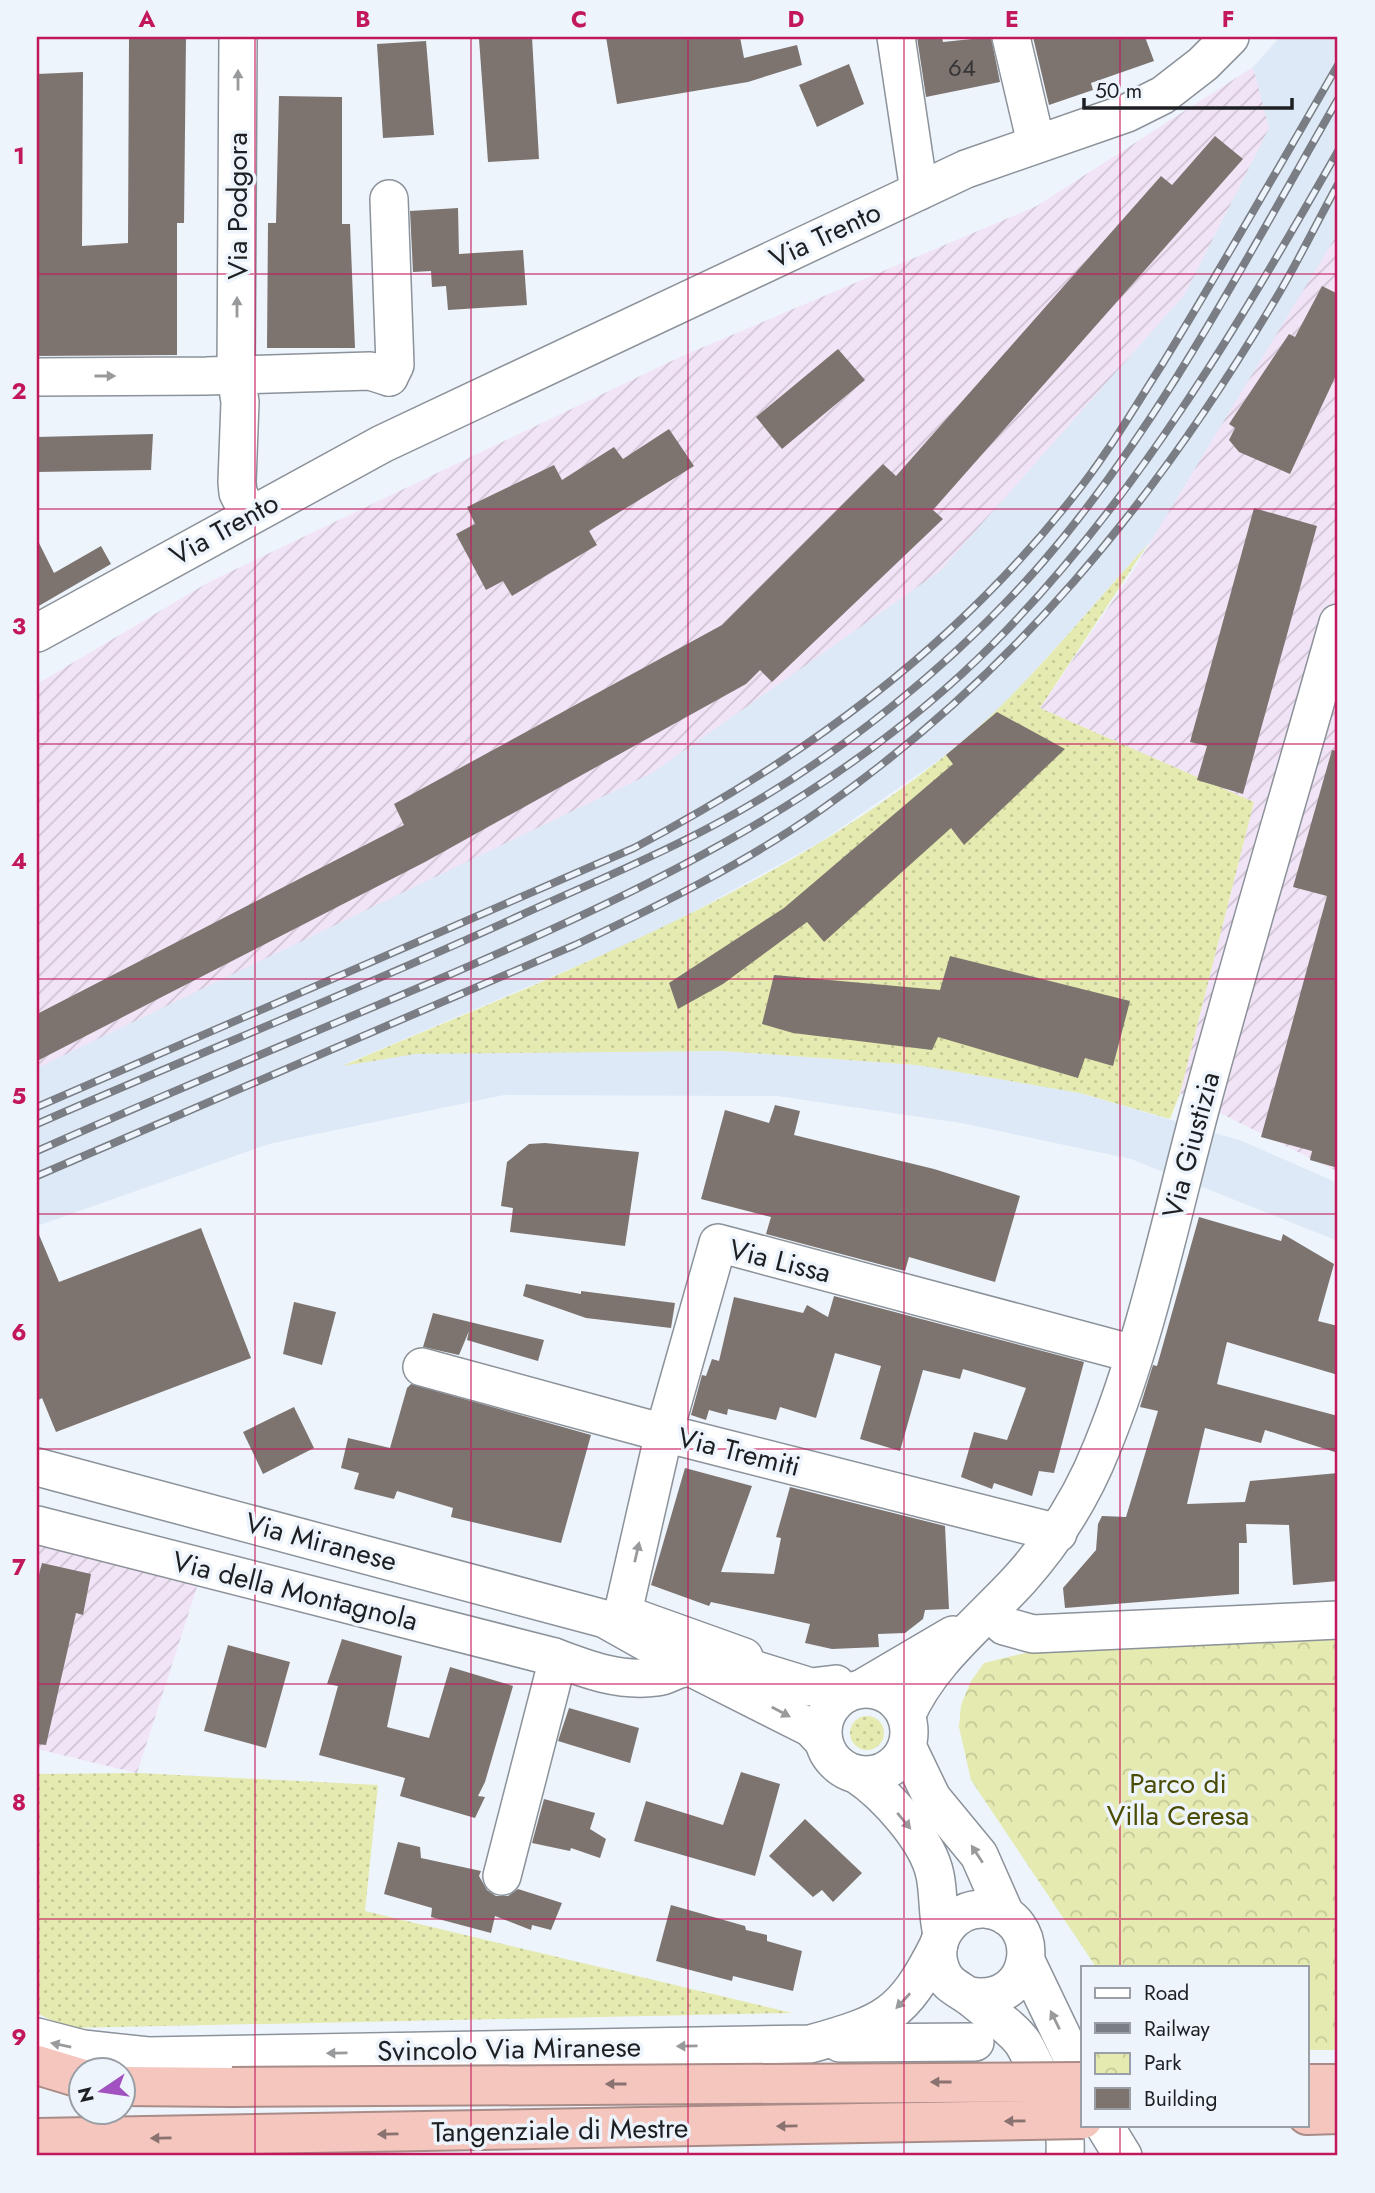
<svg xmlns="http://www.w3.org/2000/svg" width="1375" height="2193" font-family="Jost,sans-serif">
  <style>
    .built { fill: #dde9f7 }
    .industrial { fill: url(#industrial-furrows) }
    .grass { fill: url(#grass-dots) }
    .park { fill: url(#park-crowns) }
    .building { fill: #7d7470 }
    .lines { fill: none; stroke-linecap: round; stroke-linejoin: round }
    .minor-casing { stroke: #8b9299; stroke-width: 40 }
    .highway-casing { stroke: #a98c87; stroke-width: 42 }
    .minor { stroke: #fff; stroke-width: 37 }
    .highway { stroke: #f5c6be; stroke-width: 38 }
    .rail-casing { stroke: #7a7e84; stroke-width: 8 }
    .rail { stroke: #edf4fc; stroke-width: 5; stroke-dasharray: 16; stroke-linecap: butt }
    .highway-bridge-casing { stroke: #a98c87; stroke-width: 42; stroke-linecap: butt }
    .highway-bridge { stroke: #f5c6be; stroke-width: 38 }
    .oneway { fill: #999a9c }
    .oneway2 { fill: #897270 }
    .grid { fill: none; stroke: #c2185b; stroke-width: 2; stroke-opacity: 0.55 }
    .labels { text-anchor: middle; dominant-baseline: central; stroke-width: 7; stroke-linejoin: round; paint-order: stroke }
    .number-label { font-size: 24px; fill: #353436 }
    .street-label { font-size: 28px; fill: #1d1f22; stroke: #edf4fc }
    .park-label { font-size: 28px; fill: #4a4c04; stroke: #edf4fc }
    .neatline { fill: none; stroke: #c2185b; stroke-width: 2.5 }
    .grid-label { font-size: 23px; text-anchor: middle; font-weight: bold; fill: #c2185b }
  </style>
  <defs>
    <pattern id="industrial-furrows" width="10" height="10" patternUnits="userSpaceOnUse" patternTransform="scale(1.75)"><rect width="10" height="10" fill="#f2e4f7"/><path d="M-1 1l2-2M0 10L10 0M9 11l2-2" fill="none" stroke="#cfc3d3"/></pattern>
    <pattern id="grass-dots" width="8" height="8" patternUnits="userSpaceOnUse" patternTransform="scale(1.75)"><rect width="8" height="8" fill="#e5eab0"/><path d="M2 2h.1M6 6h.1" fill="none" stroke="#c4c897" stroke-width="1.8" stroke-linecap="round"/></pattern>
    <pattern id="park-crowns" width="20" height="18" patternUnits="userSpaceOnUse" patternTransform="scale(1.75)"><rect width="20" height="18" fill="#e5eab0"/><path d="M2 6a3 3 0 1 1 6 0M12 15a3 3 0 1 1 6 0" fill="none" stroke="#c4c897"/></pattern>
  </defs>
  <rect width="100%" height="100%" fill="#edf4fc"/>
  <polygon class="built" points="1280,37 1338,37 1338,258 1164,526 1060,643 997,712 946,755 822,841 655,933 345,1064 415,1054 479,1052 722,1051 917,1065 1080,1093 1242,1141 1338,1183 1338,1241 1131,1159 961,1123 777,1096 504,1095 269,1144 37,1226 37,985 1253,67"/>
  <g class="industrial">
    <polygon points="1253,67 1269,128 1185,294 940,571 652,773 37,1068 37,684 209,582 680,357 1037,206"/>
    <polygon points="1338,233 1338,1172 1180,1093 1254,802 1040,708 1131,574"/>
    <polygon points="37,1539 198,1584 137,1773 37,1749"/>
  </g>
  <g class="grass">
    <path d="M 1148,544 L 1040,708 L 1254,802 L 1180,1093 L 1170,1119 L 1080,1093 L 917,1065 L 722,1051 L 415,1054 L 342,1066 C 548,978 771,896 947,754 C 1021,695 1084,614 1148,544 Z"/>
    <circle cx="867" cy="1733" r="17"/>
    <polygon points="138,1773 378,1785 365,1911 792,2013 67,2028 37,2013 37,1774"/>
  </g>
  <polygon class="park" points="1338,1629 1338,2050 1307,2050 1307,1967 1096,1967 971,1780 959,1727 961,1705 971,1681 984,1663 1058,1645"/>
  <g class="building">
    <polygon points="129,37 186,37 184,223 177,223 177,355 37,356 37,74 83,72 82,246 128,243"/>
    <polygon points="532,37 539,159 488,162 479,39"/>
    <polygon points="606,37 740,37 744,58 797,45 802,65 748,82 617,104"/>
    <polygon points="917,37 942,37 943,42 991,37 1000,82 926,97"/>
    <polygon points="1033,37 1145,37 1154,61 1091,83 1093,90 1049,105"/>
    <polygon points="426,41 434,135 383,138 377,44"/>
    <polygon points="849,64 864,104 817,127 799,85"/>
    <polygon points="279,96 342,97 342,224 350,224 355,348 267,348 268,223 276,223"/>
    <polygon points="1215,136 1243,159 933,510 943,519 772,682 760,670 746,684 425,862 37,1061 37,1014 404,825 394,804 722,625 883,464 896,476 1161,176 1172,185"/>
    <polygon points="458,208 459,254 523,250 527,305 448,310 446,286 432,287 431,271 413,272 410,211"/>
    <polygon points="1322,286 1338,294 1338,371 1290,474 1239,452 1229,440 1235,428 1229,424 1289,334 1295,337"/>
    <polygon points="838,349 865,380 782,449 756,417"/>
    <polygon points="669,429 694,466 589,531 597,545 512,596 503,581 486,590 456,534 475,524 467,507 554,465 562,480 614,447 623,459"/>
    <polygon points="153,434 151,470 37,472 37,437"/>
    <polygon points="1254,508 1317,526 1243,794 1197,780 1207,746 1190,742"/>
    <polygon points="37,539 54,573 101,546 111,564 37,607"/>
    <polygon points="997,712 1065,749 964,845 951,828 824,942 807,922 723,984 678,1009 669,983 784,908 953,764 946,755"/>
    <polygon points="1332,750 1338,751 1338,1168 1310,1160 1312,1151 1261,1137 1327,896 1293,887"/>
    <polygon points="950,956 1130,1001 1113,1066 1085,1058 1078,1078 938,1037 932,1050 793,1033 762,1024 774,975 940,990"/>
    <polygon points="775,1105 800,1111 794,1135 934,1169 1020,1196 995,1282 909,1257 905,1271 766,1234 771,1217 701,1199 725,1110 769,1123"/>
    <polygon points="545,1143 639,1152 625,1246 510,1232 513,1208 501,1206 507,1162 529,1144"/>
    <polygon points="1199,1217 1281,1241 1283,1234 1334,1264 1318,1321 1338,1326 1338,1375 1227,1342 1217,1384 1338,1416 1338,1453 1265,1430 1261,1443 1205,1428 1187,1504 1245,1502 1250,1481 1338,1473 1338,1581 1293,1585 1289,1525 1246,1524 1247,1543 1239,1543 1239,1594 1065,1608 1063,1588 1096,1550 1098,1524 1102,1516 1126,1517 1158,1411 1140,1407 1153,1365 1157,1366"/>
    <polygon points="201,1228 251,1358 56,1432 42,1398 37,1401 37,1230 59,1282"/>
    <polygon points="526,1284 581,1294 581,1291 675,1303 671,1328 586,1318 523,1296"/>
    <polygon points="834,1296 1084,1362 1054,1473 1039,1471 1032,1496 994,1483 992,1489 961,1477 974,1432 1007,1440 1026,1388 963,1369 960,1379 923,1370 900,1451 860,1439 881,1366 835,1353 816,1418 780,1407 776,1420 728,1409 727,1415 709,1410 706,1420 691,1415 702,1375 706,1376 712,1359 719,1361 734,1297 803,1313 807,1305 828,1317"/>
    <polygon points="294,1302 336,1312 322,1365 283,1354"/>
    <polygon points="433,1313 544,1340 538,1361 467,1340 469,1331 459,1355 423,1347"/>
    <polygon points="411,1384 591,1435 561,1543 451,1517 453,1508 397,1491 394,1499 354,1489 359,1473 341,1468 348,1438 390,1448 407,1388"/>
    <polygon points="294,1407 314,1448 263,1474 243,1432"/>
    <polygon points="685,1468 752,1486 721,1572 774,1574 781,1538 776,1537 790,1487 945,1526 949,1609 925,1610 923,1619 905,1633 878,1634 879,1647 832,1649 805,1643 810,1624 711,1602 709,1606 651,1585"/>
    <polygon points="42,1563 91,1574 83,1615 76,1613 46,1745 37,1744 37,1582"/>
    <polygon points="342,1639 402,1656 387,1727 429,1738 450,1667 513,1686 485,1782 478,1796 485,1797 475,1818 400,1796 405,1778 319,1755 338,1686 327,1684"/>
    <polygon points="228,1645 290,1662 266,1748 204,1731"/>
    <polygon points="569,1708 639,1728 630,1763 558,1741"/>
    <polygon points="741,1772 780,1784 755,1876 634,1841 646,1801 723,1825"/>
    <polygon points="544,1799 595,1813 590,1829 606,1839 600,1858 571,1848 570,1851 532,1843"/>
    <polygon points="805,1819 862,1873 833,1902 822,1890 813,1897 769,1856"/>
    <polygon points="398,1842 420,1847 421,1858 481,1871 479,1876 487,1890 496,1896 508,1896 518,1889 562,1903 551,1930 532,1925 531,1930 495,1916 491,1933 431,1917 432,1908 384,1894"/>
    <polygon points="671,1905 745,1926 746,1930 767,1935 767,1941 802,1951 793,1991 733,1976 732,1981 656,1961"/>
  </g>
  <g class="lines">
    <g class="minor-casing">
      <g id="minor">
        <polyline points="238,37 236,375 240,402 237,482 238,493 249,514"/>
        <polyline points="896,37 919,191"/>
        <polyline points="1011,37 1036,143"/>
        <polyline points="37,377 206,376 370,371 389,377"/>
        <polyline points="389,377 395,365 389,199"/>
        <polyline points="37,633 382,444 966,169 1127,113 1163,95 1203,64 1230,37"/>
        <polyline points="422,1367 664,1433 1058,1533"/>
        <polyline points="37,1467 605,1619 694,1669 811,1728 824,1742"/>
        <path d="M 37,1525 L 554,1657 C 588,1670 620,1682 657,1677 C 672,1675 677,1665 694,1669"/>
        <polyline points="990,1611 1004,1626 1033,1634 1338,1620"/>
        <polyline points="619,1618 624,1608 664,1433 718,1243 1134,1354"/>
        <polyline points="638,1619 744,1657"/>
        <polyline points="714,1657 811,1687 836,1684"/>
        <polyline points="861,1689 953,1635"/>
        <circle cx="866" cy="1732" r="43"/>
        <path d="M 906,1716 C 930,1661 980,1623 1020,1579 C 1054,1541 1083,1495 1102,1447 C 1147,1337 1171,1217 1202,1102 C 1245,942 1293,783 1338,623"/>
        <polyline points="907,1746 932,1798 979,1855 1006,1916"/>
        <path d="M 856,1774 C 885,1793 928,1840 935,1875 C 939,1894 937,1914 942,1934"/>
        <polyline points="502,1876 554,1674 554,1657"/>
        <polyline points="1026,1961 1083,2080"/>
        <path d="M 970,1996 C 1038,2007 1045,1914 985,1909 C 953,1907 929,1940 941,1970 C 947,1987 963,1990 975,2001 C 990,2014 1012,2027 1023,2043 C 1030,2054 1062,2123 1064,2135 C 1066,2141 1065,2150 1065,2156"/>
        <path d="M 37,2037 L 83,2049 L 148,2056 L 810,2044 C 885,2023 903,2016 939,1944"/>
        <polyline points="840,2043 975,2042"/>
        <polyline points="1104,2125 1123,2156"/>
      </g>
    </g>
    <g class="highway-casing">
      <g id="highway">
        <polyline points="37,2065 80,2078"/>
        <polyline points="1307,2084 1338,2084"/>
        <polyline points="122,2086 232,2087"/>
        <polyline points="1307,2115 1338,2114"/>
      </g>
    </g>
    <use href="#minor" class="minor"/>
    <use href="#highway" class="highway"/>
    <g class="rail-casing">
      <g id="rail">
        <path d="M 37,1107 L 634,848 C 804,758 953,649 1073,497 C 1107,455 1134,408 1163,363 C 1223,265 1280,165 1338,65"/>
        <path d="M 37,1124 C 197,1054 360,989 519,916 C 584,886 651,859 714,825 C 833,762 954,664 1042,563 C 1161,425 1248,255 1338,99"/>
        <path d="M 37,1151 C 172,1091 308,1035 444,977 C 641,892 839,799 993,644 C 1136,500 1238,326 1338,151"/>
        <path d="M 37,1176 L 575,945 C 660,905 746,863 822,809 C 1013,675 1153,504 1272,305 C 1296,266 1316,224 1338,184"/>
      </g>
    </g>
    <use href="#rail" class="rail"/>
    <g class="highway-bridge-casing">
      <g id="highway-bridge">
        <polyline points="232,2087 1083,2082"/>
        <polyline points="37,2138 1083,2119"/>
      </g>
    </g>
    <use href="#highway-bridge" class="highway-bridge"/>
  </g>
  <defs><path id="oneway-solid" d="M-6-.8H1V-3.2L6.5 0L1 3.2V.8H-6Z" transform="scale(1.75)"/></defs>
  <g class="oneway">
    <use href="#oneway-solid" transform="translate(238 80) rotate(-90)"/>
    <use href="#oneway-solid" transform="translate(237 307) rotate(-90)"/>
    <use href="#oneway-solid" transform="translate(105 376)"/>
    <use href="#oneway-solid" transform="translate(637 1552) rotate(-77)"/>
    <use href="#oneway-solid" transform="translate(781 1712) rotate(28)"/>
    <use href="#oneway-solid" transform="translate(904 1821) rotate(50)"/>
    <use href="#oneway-solid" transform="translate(977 1854) rotate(-123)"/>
    <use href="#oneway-solid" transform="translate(903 2001) rotate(133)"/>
    <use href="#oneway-solid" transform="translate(1055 2020) rotate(-116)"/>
    <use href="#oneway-solid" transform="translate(61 2045) rotate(-168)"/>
    <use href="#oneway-solid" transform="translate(687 2046) rotate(179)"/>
    <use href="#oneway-solid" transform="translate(337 2053) rotate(179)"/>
  </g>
  <g class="oneway2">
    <use href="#oneway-solid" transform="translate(941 2082) rotate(180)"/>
    <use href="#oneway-solid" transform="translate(616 2084) rotate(180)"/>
    <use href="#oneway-solid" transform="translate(1015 2121) rotate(179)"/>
    <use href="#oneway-solid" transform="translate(787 2126) rotate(179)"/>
    <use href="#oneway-solid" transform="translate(388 2134) rotate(179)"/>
    <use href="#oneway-solid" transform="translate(161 2138) rotate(179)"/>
  </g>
  <path class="grid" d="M 255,37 L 255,2156M 471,37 L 471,2156M 688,37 L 688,2156M 904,37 L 904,2156M 1120,37 L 1120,1967M 37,274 L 1338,274M 37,509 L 1338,509M 37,744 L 1338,744M 37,979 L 1338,979M 37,1214 L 1338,1214M 37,1449 L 1338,1449M 37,1684 L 1338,1684M 37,1919 L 1338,1919M 1120,2125 L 1120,2156"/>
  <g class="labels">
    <g class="number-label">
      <text x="962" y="67">64</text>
    </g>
    <g class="street-label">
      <text transform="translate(237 206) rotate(-90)">Via Podgora</text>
      <text transform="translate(825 235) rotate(-25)">Via Trento</text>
      <text transform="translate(224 529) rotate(-29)">Via Trento</text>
      <text transform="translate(1191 1145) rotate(-75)">Via Giustizia</text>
      <text transform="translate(780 1261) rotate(14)">Via Lissa</text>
      <text transform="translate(739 1452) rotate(14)">Via Tremiti</text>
      <text transform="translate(321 1542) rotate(15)">Via Miranese</text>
      <text transform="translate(295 1591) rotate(14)">Via della Montagnola</text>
      <text transform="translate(509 2049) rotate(-1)">Svincolo Via Miranese</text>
      <text transform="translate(560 2130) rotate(-1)">Tangenziale di Mestre</text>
    </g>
    <g class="park-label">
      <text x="1178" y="1783">Parco di<tspan x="1178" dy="32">Villa Ceresa</tspan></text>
    </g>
  </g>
  <rect width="1375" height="2193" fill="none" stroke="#edf4fc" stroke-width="77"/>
  <rect x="1081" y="1966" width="228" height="161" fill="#edf4fc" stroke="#9a9fa5" stroke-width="2"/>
  <rect x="1095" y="1988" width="35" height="10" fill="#ffffff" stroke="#9a9fa5" stroke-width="2"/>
  <text x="1144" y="2000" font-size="21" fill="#1d1f22">Road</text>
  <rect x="1095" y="2023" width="35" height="10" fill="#7a7e84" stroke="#9a9fa5" stroke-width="2"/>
  <text x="1144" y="2036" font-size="21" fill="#1d1f22">Railway</text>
  <rect x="1095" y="2053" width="35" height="21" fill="url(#park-crowns)" stroke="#9a9fa5" stroke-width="2"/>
  <text x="1144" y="2070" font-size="21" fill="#1d1f22">Park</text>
  <rect x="1095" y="2088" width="35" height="21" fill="#7d7470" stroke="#9a9fa5" stroke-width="2"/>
  <text x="1144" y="2106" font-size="21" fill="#1d1f22">Building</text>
  <g transform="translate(102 2091) rotate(257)"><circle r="33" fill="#edf4fc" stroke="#9a9fa5" stroke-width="2"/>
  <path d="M0-5L12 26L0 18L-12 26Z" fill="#a251c0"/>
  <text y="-10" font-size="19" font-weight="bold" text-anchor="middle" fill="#1d1f22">N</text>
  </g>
  <path d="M1084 98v10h208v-10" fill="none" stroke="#1d1f22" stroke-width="3.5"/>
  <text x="1095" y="98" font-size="21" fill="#1d1f22" stroke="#edf4fc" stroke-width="5" paint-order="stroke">50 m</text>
  <rect x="38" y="38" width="1298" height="2116" class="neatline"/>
  <g class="grid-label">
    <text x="147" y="27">A</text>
    <text x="363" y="27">B</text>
    <text x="579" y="27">C</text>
    <text x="796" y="27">D</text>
    <text x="1012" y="27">E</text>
    <text x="1228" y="27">F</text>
    <text x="19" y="164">1</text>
    <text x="19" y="399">2</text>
    <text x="19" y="634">3</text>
    <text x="19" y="869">4</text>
    <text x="19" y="1104">5</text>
    <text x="19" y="1340">6</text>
    <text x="19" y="1575">7</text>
    <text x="19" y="1810">8</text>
    <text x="19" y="2045">9</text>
  </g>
</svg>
